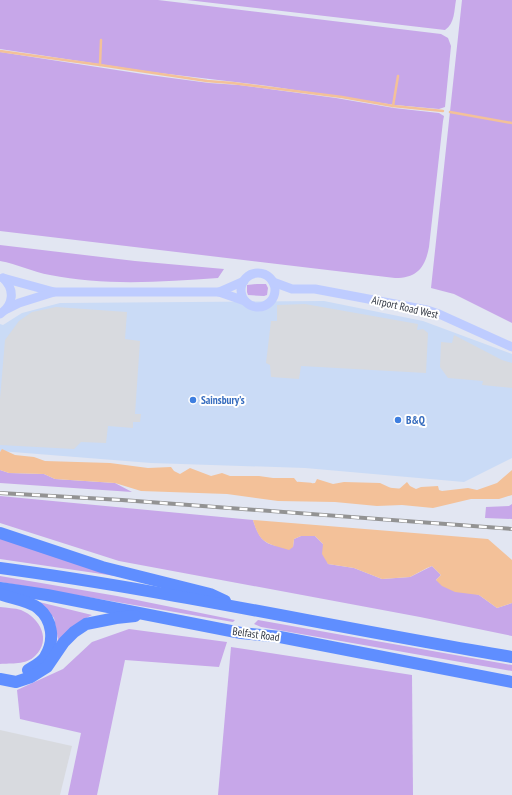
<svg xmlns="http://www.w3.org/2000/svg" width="512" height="795" font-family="'PT Sans Narrow',sans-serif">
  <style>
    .commercial { fill: #cadbf6 }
    .green { fill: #c7a7e9 }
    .parking { fill: #d8dadf }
    .water { fill: #f3c199 }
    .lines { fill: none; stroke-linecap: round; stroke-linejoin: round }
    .stream { stroke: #f3c199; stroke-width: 2.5 }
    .secondary { stroke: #beccff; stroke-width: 9 }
    .highway { stroke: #5f8eff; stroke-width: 12 }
    .rail-casing { stroke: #939393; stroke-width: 4 }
    .rail { stroke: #fff; stroke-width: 2.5; stroke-dasharray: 8; stroke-linecap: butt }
    .shop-dot { fill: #3f7fe0; stroke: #fff; stroke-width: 1.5 }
    .labels { text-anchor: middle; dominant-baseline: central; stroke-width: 4; stroke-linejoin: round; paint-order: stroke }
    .street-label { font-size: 11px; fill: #323843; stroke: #fff }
    .shop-label { font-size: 11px; font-weight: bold; fill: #366cbe; stroke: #fff; text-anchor: start }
  </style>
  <rect width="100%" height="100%" fill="#e2e6f2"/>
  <polygon class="commercial" points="324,301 423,321 512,354 512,458 464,482 305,468 151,463 0,451 0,324 3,325 22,313 60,303"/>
  <g class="green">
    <polygon points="0,0 158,0 441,34 448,38 451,46 445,107 439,109 395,105 268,86 151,72 0,49"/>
    <path d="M 187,0 L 456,0 C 454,11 455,23 445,30 Z"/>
    <polygon points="462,0 512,0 512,323 454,294 431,288"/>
    <path d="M 0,52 L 149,75 L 209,83 L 239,85 L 336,98 L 394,108 L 439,113 L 444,116 L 443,121 L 429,247 C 425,268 417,278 395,278 L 0,231 Z"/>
    <path d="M 0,245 L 135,261 L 224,269 L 218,278 C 162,282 104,286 50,275 C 33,272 17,264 0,261 Z"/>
    <polygon points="257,284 266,284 268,288 267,295 264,296 248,295 247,292 247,285"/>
    <polygon points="0,470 9,473 44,474 55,479 115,483 132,492 0,483"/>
    <path d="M 0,496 L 253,520 C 261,545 268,546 293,547 L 294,539 L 301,536 L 315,536 L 323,544 L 328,564 L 354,568 L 382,579 L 410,577 L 432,566 L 441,575 L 436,580 L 479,595 L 497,608 L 512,603 L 512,636 L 420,617 L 119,561 L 0,523 Z"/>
    <polygon points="512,504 512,519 485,518 486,507 509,506"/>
    <polygon points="0,538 122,577 0,559"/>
    <polygon points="0,576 117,596 235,620 233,622 0,582"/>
    <polygon points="39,602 92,615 79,622 53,655 58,639 54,618"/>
    <path d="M 0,607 C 7,608 15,608 21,610 C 40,618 52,640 35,656 C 26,665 11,663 0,664 Z"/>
    <polygon points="258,620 512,665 512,671 261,627 254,624"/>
    <polygon points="129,629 227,642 219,667 125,660 97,795 68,795 81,733 20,719 17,690 63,669 92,642"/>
    <polygon points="231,647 412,675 413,795 218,795"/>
  </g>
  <g class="parking">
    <polygon points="305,304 418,324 417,330 423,329 428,333 426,373 301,366 299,379 271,377 270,365 266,363 271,321 277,321 277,305"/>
    <polygon points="56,307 127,312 125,339 140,341 135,414 141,414 140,422 133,422 133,428 108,426 106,443 81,442 74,449 0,445 0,399 5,340 19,321 32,312"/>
    <polygon points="454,335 502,360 512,363 512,388 482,385 483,381 448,378 440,367 441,342 452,343"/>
    <polygon points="0,730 72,746 60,795 0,795"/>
  </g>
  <g class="water">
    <polygon points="2,449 15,455 34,457 45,461 110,463 148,468 171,467 174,471 180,474 190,468 211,476 222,473 230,476 259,476 273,478 294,478 298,483 306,484 315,483 317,479 333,484 344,482 380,483 393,489 398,490 407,482 410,486 416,489 421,487 438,486 439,490 442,491 468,488 477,490 497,483 512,470 512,495 499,499 471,499 433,508 402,505 377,506 335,502 278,501 227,494 141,491 115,483 55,479 44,474 9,473 0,470 0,452"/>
    <path d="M 253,520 L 488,539 L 512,560 L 512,603 L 497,608 L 479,595 L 455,592 L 442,586 L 436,580 L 441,575 L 432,566 L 427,568 L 410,577 L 382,579 L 354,568 L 328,564 L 322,554 L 323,544 L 315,536 L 301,536 L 294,539 L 293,547 L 289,550 C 266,543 260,544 253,520 Z"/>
  </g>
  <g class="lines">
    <g class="stream">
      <polyline points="0,51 100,65 101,40"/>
      <polyline points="100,65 207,81 232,83 342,97 393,106 398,76"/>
      <polyline points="393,106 443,111"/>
      <polyline points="450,112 512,123"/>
      <polyline points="298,483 311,484"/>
      <polyline points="390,489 401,490"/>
    </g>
    <g class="secondary">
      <circle cx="258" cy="290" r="17"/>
      <polyline points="3,278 54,292 219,292 245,301"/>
      <polyline points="273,282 292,289 315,289 427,310 439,314 512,347"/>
      <polyline points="219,292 244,281"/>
      <polyline points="7,309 19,303 54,292"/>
      <path d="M 0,314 C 14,305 15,289 3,278"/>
    </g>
    <g class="highway">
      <polyline points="0,533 102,567 210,594 225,601"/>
      <path d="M 0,568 C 172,591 341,629 512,657"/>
      <polyline points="0,588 47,595 241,633 280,637 512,682"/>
      <path d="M 0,594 C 12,599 28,600 38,608 C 53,620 55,641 45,657 C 41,663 34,666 28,670"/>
      <polyline points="0,679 16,682 31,677 47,667 64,642 74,632 86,624 116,618 135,616"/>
    </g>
    <g class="rail-casing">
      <polyline id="rail" points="0,493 122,500 512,529"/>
    </g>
    <use href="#rail" class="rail"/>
  </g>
  <g class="shop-dot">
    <circle cx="193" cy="400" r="4"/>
    <circle cx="398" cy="420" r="4"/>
  </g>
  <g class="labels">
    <g class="street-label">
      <text transform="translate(405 307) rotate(13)">Airport Road West</text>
      <text transform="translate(256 634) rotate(8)">Belfast Road</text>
    </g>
    <g class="shop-label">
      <text x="201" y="400">Sainsbury's</text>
      <text x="406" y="420">B&amp;Q</text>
    </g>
  </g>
</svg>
